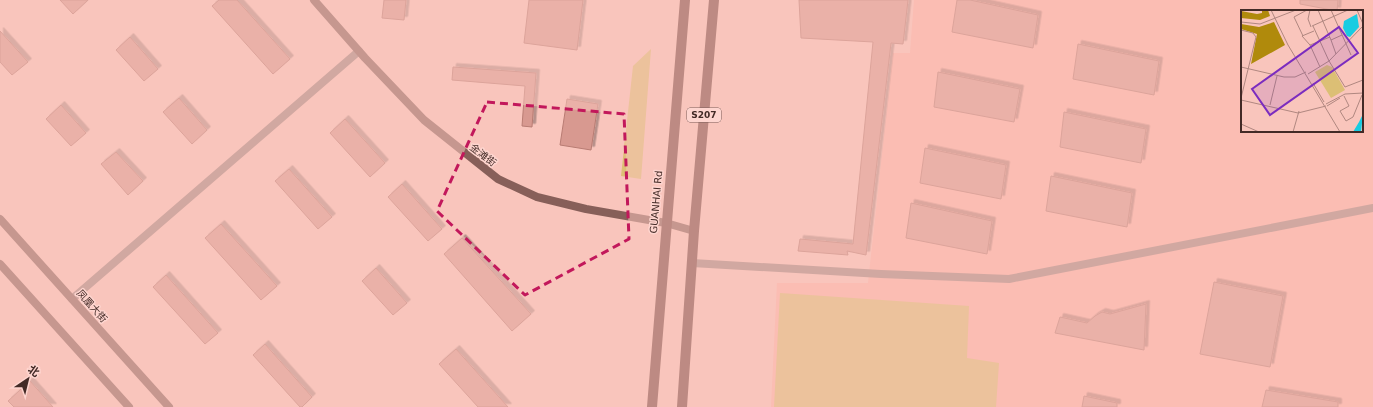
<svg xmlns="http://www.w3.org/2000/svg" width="1373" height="407" font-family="'DejaVu Sans','Noto Sans SC',sans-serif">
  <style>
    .built { fill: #fcb3a8; fill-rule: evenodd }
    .green { fill: #dcbf75 }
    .building { fill: #d89990; stroke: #b87c73; filter: url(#shadow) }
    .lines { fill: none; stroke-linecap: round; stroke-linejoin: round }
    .street { stroke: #a18581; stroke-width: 8 }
    .secondary { stroke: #875f59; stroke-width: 8 }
    .primary { stroke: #73443e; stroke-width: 10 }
    .marked { fill: none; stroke: #c2185b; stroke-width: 3; stroke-dasharray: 8 5; stroke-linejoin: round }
    .labels { text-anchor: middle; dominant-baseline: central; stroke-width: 3; stroke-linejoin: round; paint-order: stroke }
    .shield { fill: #fed5cf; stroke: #7b5d59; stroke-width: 1 }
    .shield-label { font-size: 9px; font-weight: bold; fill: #432a26 }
    .street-label { font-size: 10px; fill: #432a26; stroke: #fed5cf }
    .inset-road { fill: none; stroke: #b08780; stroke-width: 1 }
    .view { fill: #7b2cbf; fill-opacity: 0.15; stroke: #7b2cbf; stroke-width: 2 }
    .inset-edge { fill: none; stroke: #432a26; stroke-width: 2 }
  </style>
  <defs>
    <filter id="shadow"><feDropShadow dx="3.5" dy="-3.5" stdDeviation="0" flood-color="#0004"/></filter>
  </defs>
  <rect width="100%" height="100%" fill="#f9c5bc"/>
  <path class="built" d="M 914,0 L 1373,0 L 1373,407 L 771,407 L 777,283 L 868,283 L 893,53 L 910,53 ZM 1242,11 L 1362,11 L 1362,131 L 1242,131 Z"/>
  <g class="green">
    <polygon points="651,49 641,179 621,176 633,66"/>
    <polygon points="780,293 969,306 967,358 999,363 996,407 774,407"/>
  </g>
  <g class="building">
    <polygon points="60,0 88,0 73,14"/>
    <polygon points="219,0 237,0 290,59 273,74 212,6"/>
    <polygon points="384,0 406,0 404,20 382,18"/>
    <polygon points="529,0 583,0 577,50 524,43"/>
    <polygon points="799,0 908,0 903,44 891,43 866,255 847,251 848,255 798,251 800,239 853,244 873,42 801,38"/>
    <polygon points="957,0 970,0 1038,15 1033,48 952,32"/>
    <polygon points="1300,0 1338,0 1337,11 1300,4"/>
    <polygon points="0,31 28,62 12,75 0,62"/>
    <polygon points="130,37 158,69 144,81 116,50"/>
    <polygon points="1078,44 1159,61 1154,95 1073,79"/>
    <polygon points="453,67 536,73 532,127 522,126 525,86 452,80"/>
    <polygon points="938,72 1020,89 1014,122 934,107"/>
    <polygon points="179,98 207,130 192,144 163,112"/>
    <polygon points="567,99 598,104 591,150 560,145"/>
    <polygon points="61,105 86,133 71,146 46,119"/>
    <polygon points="1064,112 1146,129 1141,163 1060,147"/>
    <polygon points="345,119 385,163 370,177 330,133"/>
    <polygon points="925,148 1006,165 1001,199 920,183"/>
    <polygon points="116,152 143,181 128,195 101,164"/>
    <polygon points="289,169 332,217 318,229 275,181"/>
    <polygon points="1051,176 1132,193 1127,227 1046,211"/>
    <polygon points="402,184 442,229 428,241 388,197"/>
    <polygon points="911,203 992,221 987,254 906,238"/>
    <polygon points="221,224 277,286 261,300 205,238"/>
    <polygon points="462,238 531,314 512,331 444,254"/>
    <polygon points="376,268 407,303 393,315 362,281"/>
    <polygon points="166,275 218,333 205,344 153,287"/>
    <polygon points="1214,282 1283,296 1270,367 1200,354"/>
    <polygon points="1146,304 1144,350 1055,333 1060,317 1087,323 1095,316 1102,312 1110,314"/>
    <polygon points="265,344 312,397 302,407 300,407 253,355"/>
    <polygon points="456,349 508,407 478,407 439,364"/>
    <polygon points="30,381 53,407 14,407 8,401"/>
    <polygon points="1266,390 1338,402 1338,407 1262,407"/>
    <polygon points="1084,396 1117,403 1117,407 1082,407"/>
  </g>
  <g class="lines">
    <g class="street">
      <polyline points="692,263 881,274 1009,279 1373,208"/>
      <polyline points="72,299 359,51"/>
    </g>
    <g class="secondary">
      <polyline points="314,0 365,58 424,120 498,179 537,197 586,209 666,223 694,231"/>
      <polyline points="0,219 169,407"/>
      <polyline points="0,264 129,407"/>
    </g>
    <g class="primary">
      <polyline points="652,407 685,0"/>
      <polyline points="682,407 694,231 714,0"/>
    </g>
  </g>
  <path d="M0 0H1373V407H0ZM 487,102 L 624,114 L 629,239 L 525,295 L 437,211 Z" fill="#f9c5bc" fill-opacity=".55" fill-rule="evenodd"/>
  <path class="marked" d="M 487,102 L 624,114 L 629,239 L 525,295 L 437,211 Z"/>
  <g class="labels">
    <rect class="shield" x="687" y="108" width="34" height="14" rx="3"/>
    <g class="shield-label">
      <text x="704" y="115">S207</text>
    </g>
    <g class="street-label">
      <text transform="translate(483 155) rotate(37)">金滩街</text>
      <text transform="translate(656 202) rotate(-85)">GUANHAI Rd</text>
      <text transform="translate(92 306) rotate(48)">凤凰大街</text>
    </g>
  </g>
  <g transform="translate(1241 10)">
    <rect width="122" height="122" fill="#f9c5bc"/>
    <path d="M 86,55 L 91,57 L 104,80 L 90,88 L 74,62 Z" fill="#dcbf75"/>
    <path d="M 21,0 L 27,0 L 29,6 L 19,10 L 0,8 L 0,1 L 16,4 L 21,3 ZM 33,12 L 44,35 L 10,54 L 16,24 L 0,19 L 0,14 L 18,17 Z" fill="#b08a0c"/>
    <path d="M 116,4 L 118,17 L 109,27 L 106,26 L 102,18 L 103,11 ZM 122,104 L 120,122 L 112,122 L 118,112 Z" fill="#17cce2"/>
    <path class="inset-road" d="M 30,0 L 47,35 L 99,122M 69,0 L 67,9 L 70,17M 77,0 L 90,30 L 101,25M 90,0 L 110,45M 116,0 L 122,14M 0,12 L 19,14 L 55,0M 71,16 L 107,0M 72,16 L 88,51 L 104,77 L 122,70M 0,20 L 12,23 L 15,27 L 0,88M 62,26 L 53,7 L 66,0M 90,30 L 95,44M 69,35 L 61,26 L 73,21M 0,57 L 43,67 L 54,67 L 65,62M 79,57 L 69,35 L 89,27M 67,64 L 88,51 L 122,16M 72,73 L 83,92M 103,86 L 108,96 L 99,101 L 105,111 L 112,107 L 121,85M 0,90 L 57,103 L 85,96M 85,94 L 104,84 L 122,83M 29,95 L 36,66M 86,96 L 99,88M 0,114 L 18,122M 52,122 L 58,101"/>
    <path class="view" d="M 98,17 L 117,43 L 29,105 L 11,79 Z"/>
    <rect width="122" height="122" class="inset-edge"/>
  </g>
  <g transform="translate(28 379) rotate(35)" stroke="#fed5cf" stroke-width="3" paint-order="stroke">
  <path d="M0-3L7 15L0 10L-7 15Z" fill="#432a26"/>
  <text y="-6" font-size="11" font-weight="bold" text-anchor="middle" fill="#432a26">北</text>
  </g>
</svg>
